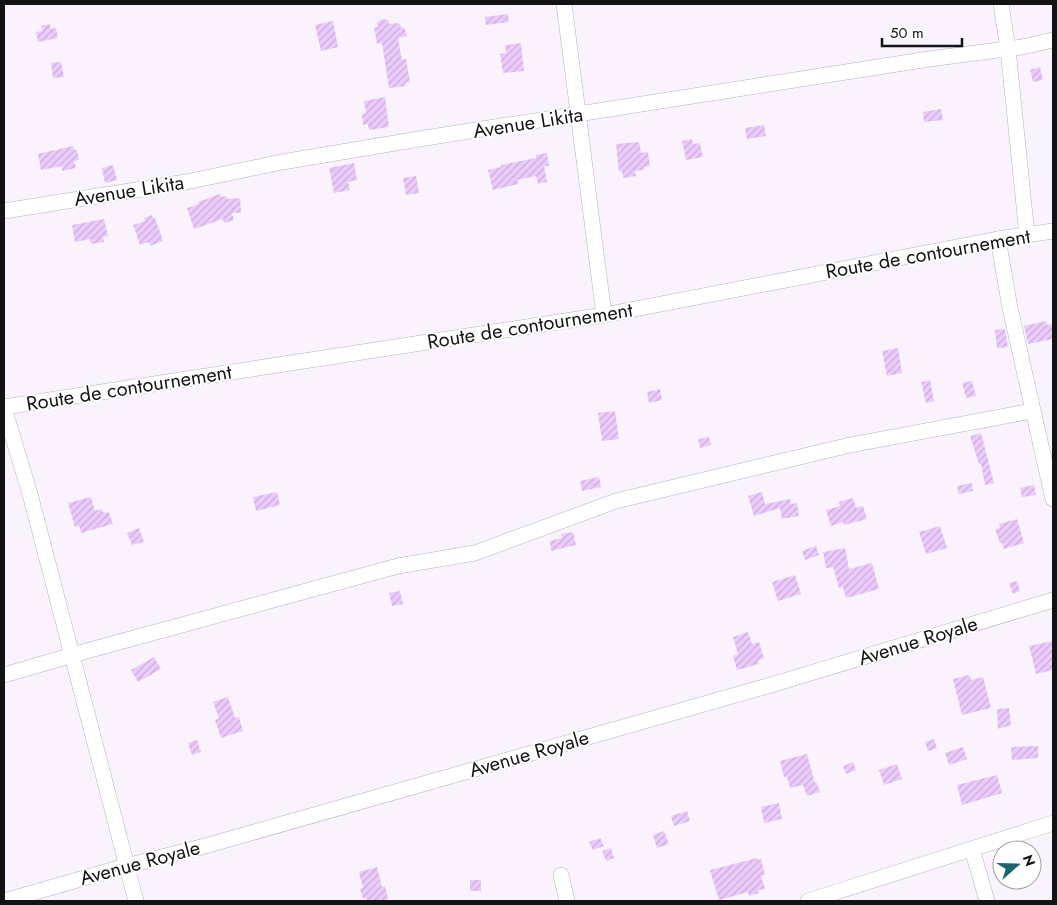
<svg xmlns="http://www.w3.org/2000/svg" width="1057" height="905" font-family="Jost,sans-serif">
  <style>
    .building { fill: url(#building-hatch) }
    .lines { fill: none; stroke-linecap: round; stroke-linejoin: round }
    .minor-casing { stroke: #b7b0bb; stroke-width: 16 }
    .minor { stroke: #fff; stroke-width: 15 }
    .labels { text-anchor: middle; dominant-baseline: central; stroke-width: 4; stroke-linejoin: round; paint-order: stroke }
    .street-label { font-size: 20px; fill: #151216; stroke: #fff }
  </style>
  <defs>
    <pattern id="building-hatch" width="6" height="6" patternUnits="userSpaceOnUse" patternTransform="scale(1.25)"><rect width="6" height="6" fill="#ebcafc"/><path d="M-1 1l2-2M0 6l6-6M5 7l2-2" fill="none" stroke="#c9acd7"/></pattern>
  </defs>
  <rect width="100%" height="100%" fill="#faf3fe"/>
  <g class="building">
    <polygon points="508,14 509,22 486,25 485,17"/>
    <polygon points="382,19 388,20 389,24 396,23 400,24 401,28 404,27 407,36 398,38 402,60 406,59 410,82 405,83 406,86 389,88 382,43 377,44 374,28 378,27 377,22"/>
    <polygon points="333,21 338,47 321,51 315,25"/>
    <polygon points="50,24 51,29 56,28 58,38 38,42 36,32 42,31 41,26"/>
    <polygon points="521,43 524,71 503,73 500,54 506,53 505,45"/>
    <polygon points="61,62 64,77 53,78 51,63"/>
    <polygon points="1040,67 1043,80 1033,82 1030,70"/>
    <polygon points="385,97 389,127 369,130 368,124 363,125 362,114 366,113 364,101"/>
    <polygon points="941,109 943,120 924,122 923,112"/>
    <polygon points="764,125 766,136 747,139 745,128"/>
    <polygon points="692,139 693,144 700,143 703,157 686,160 682,141"/>
    <polygon points="639,142 641,153 648,152 650,166 644,167 644,170 635,171 636,176 623,178 622,171 619,172 616,144"/>
    <polygon points="73,146 74,150 77,150 79,160 74,161 76,168 62,171 62,166 41,170 38,154"/>
    <polygon points="547,153 549,166 544,166 547,182 538,184 536,176 517,180 519,184 493,190 488,170 501,167 501,165 536,158 536,155"/>
    <polygon points="354,163 357,180 348,182 350,190 334,193 329,168"/>
    <polygon points="113,165 117,180 105,183 102,168"/>
    <polygon points="416,176 419,193 406,195 403,178"/>
    <polygon points="220,194 221,197 226,196 227,199 240,198 241,213 232,213 234,220 224,223 223,219 194,229 187,208 199,204 198,202"/>
    <polygon points="152,215 153,218 155,218 163,241 150,246 149,242 140,245 133,225 145,221 144,218"/>
    <polygon points="104,219 108,236 103,237 104,242 91,244 90,239 75,242 72,225"/>
    <polygon points="1046,321 1047,325 1053,324 1053,339 1028,344 1024,326"/>
    <polygon points="1005,329 1008,347 997,348 995,330"/>
    <polygon points="898,348 902,373 887,376 882,351"/>
    <polygon points="930,380 934,401 926,403 921,382"/>
    <polygon points="972,381 976,396 966,398 962,383"/>
    <polygon points="660,389 662,400 649,403 647,392"/>
    <polygon points="615,411 619,439 602,441 598,413"/>
    <polygon points="981,433 994,483 985,485 981,464 979,464 970,436"/>
    <polygon points="709,437 711,445 700,448 698,439"/>
    <polygon points="599,477 601,487 582,491 580,481"/>
    <polygon points="972,483 973,491 959,494 957,486"/>
    <polygon points="1034,485 1036,495 1022,497 1020,488"/>
    <polygon points="277,492 280,505 256,511 253,497"/>
    <polygon points="762,492 765,504 790,499 791,504 797,503 799,516 782,519 780,508 754,516 748,496"/>
    <polygon points="91,497 95,511 102,509 103,513 109,512 113,524 81,533 79,526 75,527 68,503"/>
    <polygon points="853,498 856,508 863,506 867,519 844,525 843,522 831,526 826,510 840,506 839,502"/>
    <polygon points="1017,519 1024,543 1004,549 1002,543 1000,543 995,529 1000,528 999,524"/>
    <polygon points="940,526 947,548 926,554 919,532"/>
    <polygon points="139,528 144,542 132,545 127,533"/>
    <polygon points="573,532 576,545 551,551 550,541 562,538 561,534"/>
    <polygon points="816,546 819,555 805,560 802,551"/>
    <polygon points="845,548 849,569 872,563 879,589 846,598 843,587 839,588 833,567 826,568 823,552"/>
    <polygon points="795,575 801,594 778,601 772,582"/>
    <polygon points="1017,581 1020,591 1013,594 1009,583"/>
    <polygon points="400,591 403,604 392,606 389,593"/>
    <polygon points="748,632 752,644 759,642 764,658 758,660 759,664 737,670 733,656 738,654 733,637"/>
    <polygon points="1053,641 1053,670 1036,674 1029,646"/>
    <polygon points="154,657 161,669 138,682 131,670"/>
    <polygon points="969,675 971,680 983,677 991,708 962,715 953,679"/>
    <polygon points="228,697 235,718 239,717 243,731 221,738 215,720 219,718 213,702"/>
    <polygon points="1009,708 1011,725 998,729 997,709"/>
    <polygon points="934,739 937,748 928,751 925,742"/>
    <polygon points="197,740 201,752 192,755 188,743"/>
    <polygon points="1038,746 1038,758 1012,760 1011,747"/>
    <polygon points="963,747 967,759 949,765 945,753"/>
    <polygon points="807,754 815,783 817,783 820,792 807,796 803,785 790,788 787,777 784,777 780,761"/>
    <polygon points="853,762 856,770 846,774 843,766"/>
    <polygon points="897,764 902,779 884,785 879,770"/>
    <polygon points="997,775 1002,793 962,805 957,785"/>
    <polygon points="779,803 782,819 764,823 761,807"/>
    <polygon points="687,811 690,821 674,826 671,816"/>
    <polygon points="664,831 669,844 657,848 653,835"/>
    <polygon points="600,838 604,846 593,850 589,842"/>
    <polygon points="611,848 614,858 606,861 602,851"/>
    <polygon points="757,858 758,860 761,859 765,875 761,876 765,889 758,890 759,893 749,896 748,892 719,900 710,870"/>
    <polygon points="377,867 382,887 385,886 388,899 380,901 367,901 366,898 363,899 360,889 363,888 359,872"/>
    <rect x="470" y="880" width="11" height="11"/>
  </g>
  <g class="lines">
    <g class="minor-casing">
      <g id="minor">
        <polyline points="564,4 604,315"/>
        <polyline points="1001,4 1008,49 1027,235"/>
        <polyline points="4,211 186,182 282,162 425,138 929,59 1022,47 1053,40"/>
        <polyline points="998,239 1010,308 1053,499"/>
        <polyline points="4,407 604,315 998,239 1053,231"/>
        <polyline points="4,408 30,494 136,901"/>
        <polyline points="4,675 90,650 398,566 475,553 616,501 850,445 1032,411"/>
        <polyline points="972,849 987,901"/>
        <polyline points="561,875 567,901"/>
        <polyline points="4,901 126,866 205,846 764,687 1053,600"/>
        <polyline points="808,901 1053,823"/>
      </g>
    </g>
    <use href="#minor" class="minor"/>
  </g>
  <g class="labels">
    <g class="street-label">
      <text transform="translate(528 123) rotate(-9)">Avenue Likita</text>
      <text transform="translate(129 191) rotate(-9)">Avenue Likita</text>
      <text transform="translate(928 254) rotate(-10)">Route de contournement</text>
      <text transform="translate(530 326) rotate(-9)">Route de contournement</text>
      <text transform="translate(129 388) rotate(-9)">Route de contournement</text>
      <text transform="translate(918 641) rotate(-17)">Avenue Royale</text>
      <text transform="translate(529 754) rotate(-16)">Avenue Royale</text>
      <text transform="translate(140 863) rotate(-15)">Avenue Royale</text>
    </g>
  </g>
  <rect width="1057" height="905" fill="none" stroke="#151216" stroke-width="10"/>
  <g transform="translate(1017 865) rotate(70)"><circle r="24" fill="#ffffff" stroke="#a1a0a2"/>
  <path d="M0-4L9 19L0 12L-9 19Z" fill="#19656f"/>
  <text y="-8" font-size="14" font-weight="bold" text-anchor="middle" fill="#151216">N</text>
  </g>
  <path d="M882 38v8h80v-8" fill="none" stroke="#151216" stroke-width="2.5"/>
  <text x="890" y="38" font-size="15" fill="#151216" stroke="#ffffff" stroke-width="4" paint-order="stroke">50 m</text>
</svg>
